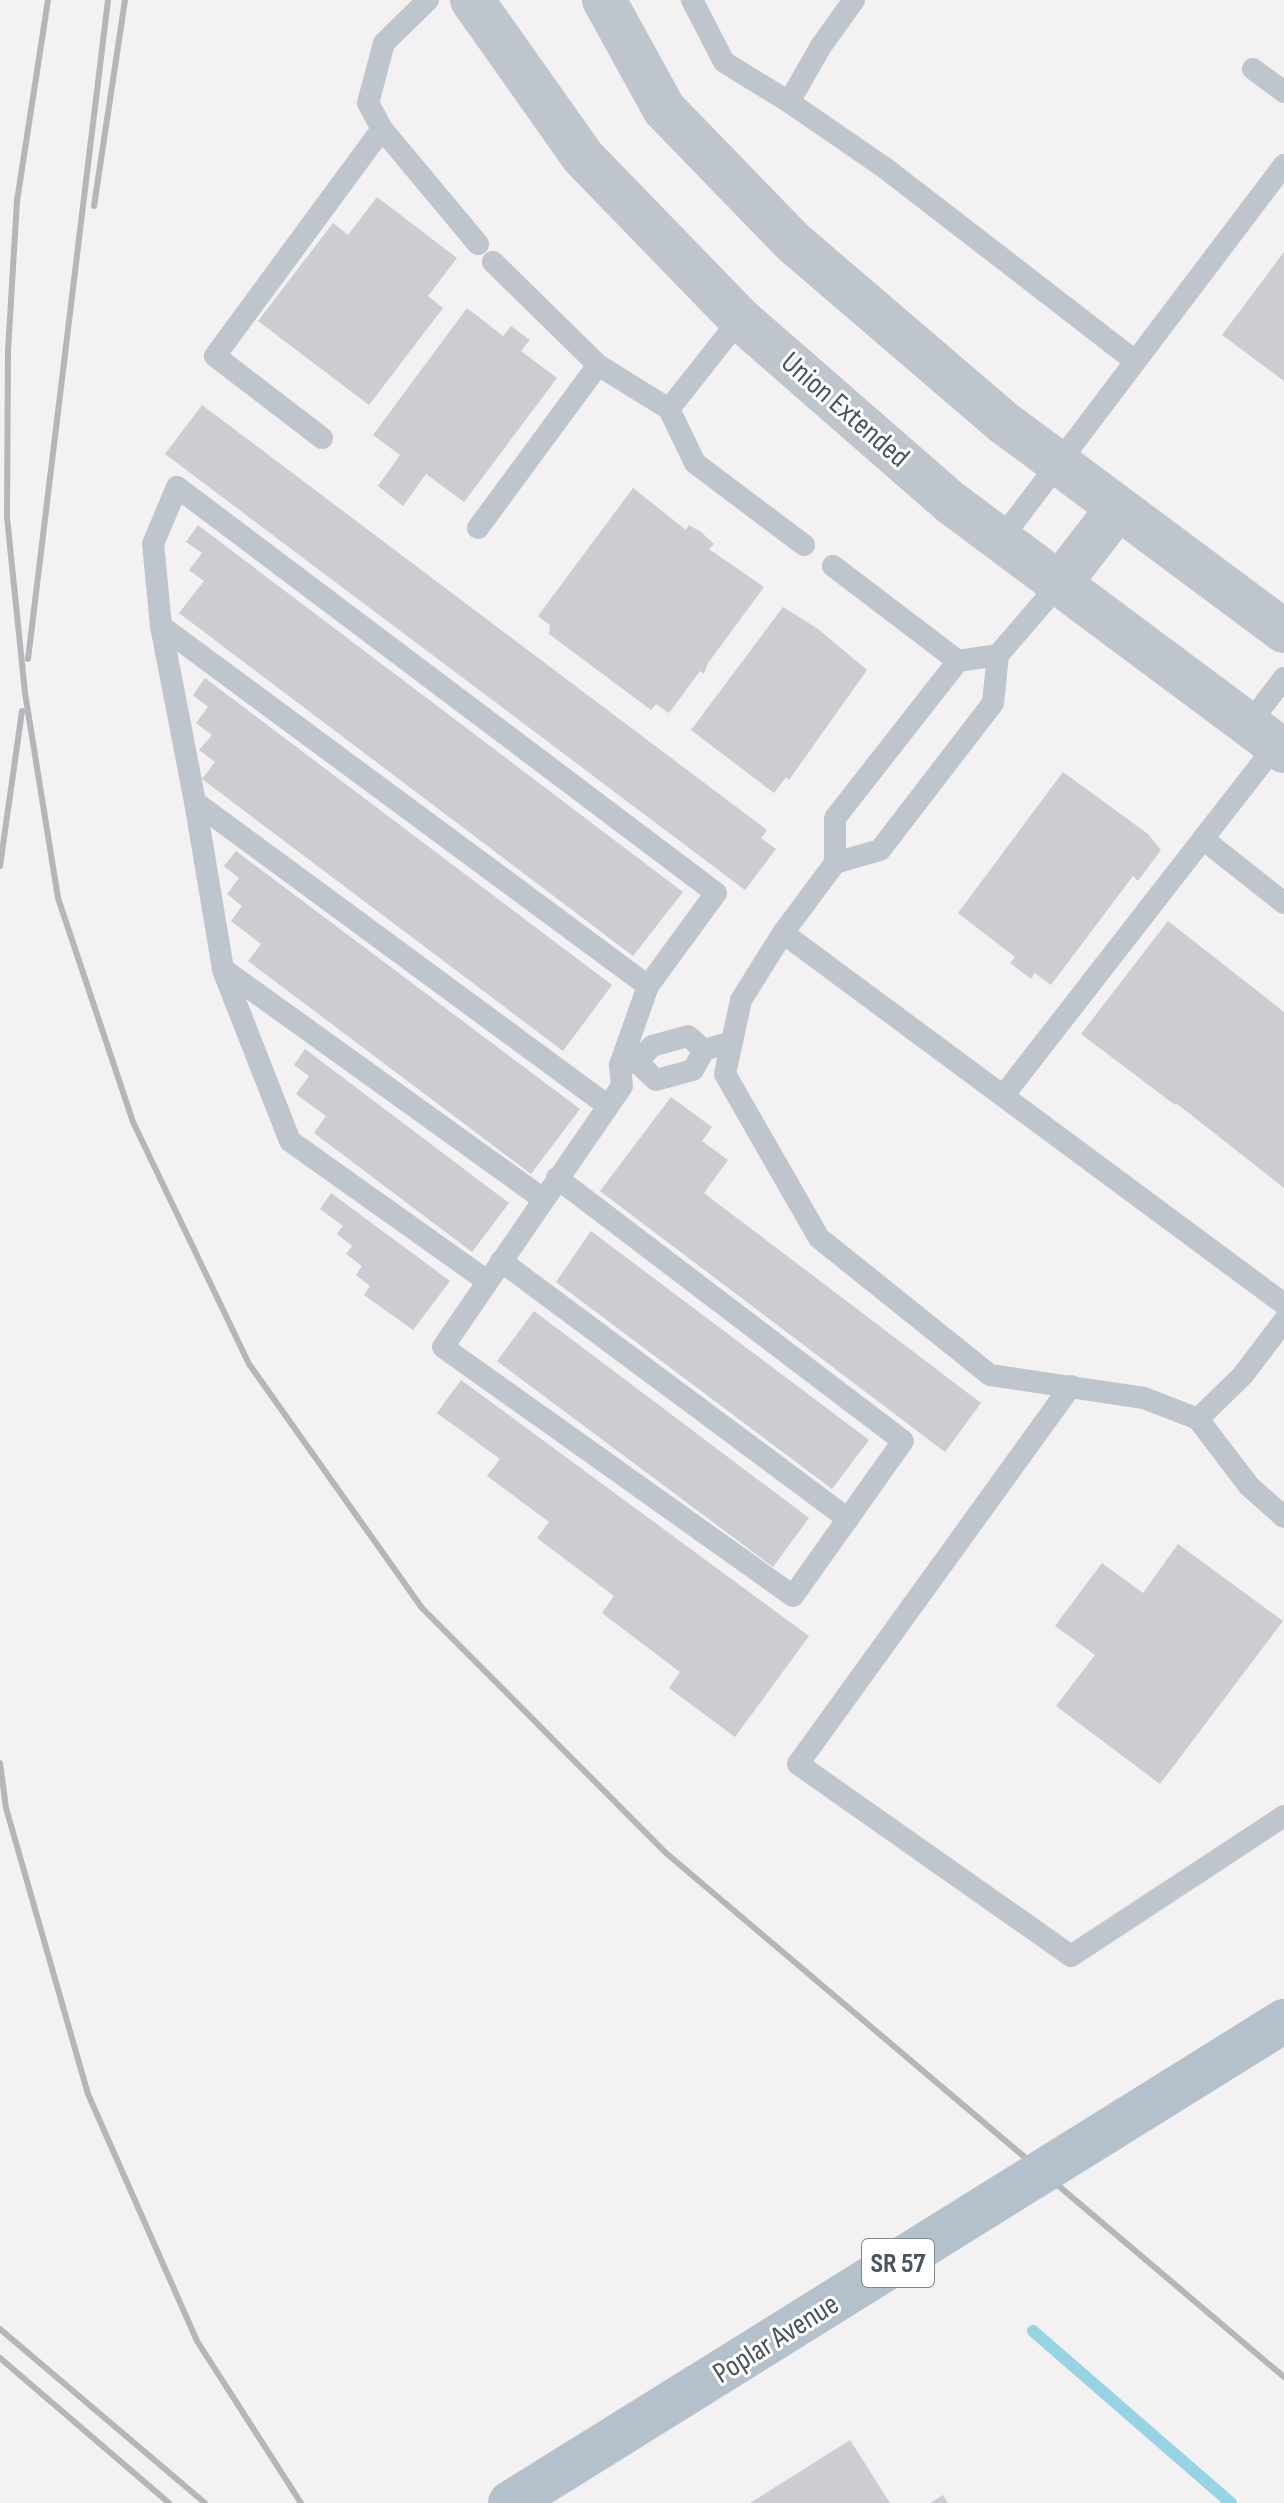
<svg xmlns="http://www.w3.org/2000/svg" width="1284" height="2503" font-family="'Sofia Sans Condensed',sans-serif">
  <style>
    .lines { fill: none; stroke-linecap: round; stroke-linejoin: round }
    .stream { stroke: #96d4e4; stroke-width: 12 }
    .building { fill: #cbcdd3 }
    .service { stroke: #bec5cc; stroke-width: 22 }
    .tertiary { stroke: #bec5cc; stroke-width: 44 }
    .rail { stroke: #b4b6ba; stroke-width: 6 }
    .primary-bridge { stroke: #b4c0cc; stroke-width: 44 }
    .labels { text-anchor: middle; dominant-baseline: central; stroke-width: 6; stroke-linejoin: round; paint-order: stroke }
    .shield { fill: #fff; stroke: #81878e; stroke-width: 2 }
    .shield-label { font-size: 28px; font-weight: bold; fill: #4b545d }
    .street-label { font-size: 30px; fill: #4b545d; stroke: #fff }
  </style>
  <rect width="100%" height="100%" fill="#f3f1f1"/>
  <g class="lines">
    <polyline class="stream" points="1033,2331 1231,2503"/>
  </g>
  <g class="building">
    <polygon points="377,197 457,258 428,296 443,308 369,405 258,321 333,223 348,235"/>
    <polygon points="1284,252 1284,381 1222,335"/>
    <polygon points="467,308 503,336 511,326 530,340 521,351 557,378 464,502 426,474 403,506 378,486 400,455 373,435"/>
    <polygon points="202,405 767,830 761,838 776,849 745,890 165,454"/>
    <polygon points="633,488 686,530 689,525 701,532 714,544 709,549 764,587 708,663 704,674 700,671 669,713 656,704 651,710 549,634 550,625 538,616"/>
    <polygon points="198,525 683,892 633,956 179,613 204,581 189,570 202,553 186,542"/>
    <polygon points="783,607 818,629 867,670 789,780 786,777 774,793 691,730"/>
    <polygon points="205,678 612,985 563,1051 202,779 215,762 199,750 212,735 196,723 208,707 193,695"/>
    <polygon points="1063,772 1148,834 1161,850 1138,881 1133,876 1051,985 1035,973 1031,979 1010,963 1015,957 958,913"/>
    <polygon points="236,851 580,1109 531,1174 248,961 261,944 231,921 242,906 227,894 239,878 224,866"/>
    <polygon points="1168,921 1284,1012 1284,1188 1176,1103 1175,1105 1081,1034"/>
    <polygon points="305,1049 509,1203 472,1252 314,1133 326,1116 296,1094 309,1076 294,1065"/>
    <polygon points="671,1097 712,1127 702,1141 728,1160 704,1193 981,1403 945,1452 600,1191"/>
    <polygon points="331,1193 450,1281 413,1330 364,1295 370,1286 356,1275 362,1266 346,1254 352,1246 337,1234 343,1226 320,1209"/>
    <polygon points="591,1231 869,1440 832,1489 556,1282"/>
    <polygon points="534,1311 809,1518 773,1567 497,1361"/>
    <polygon points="461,1380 809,1636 735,1737 669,1688 680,1672 602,1613 614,1596 537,1538 549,1522 487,1476 500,1459 437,1413"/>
    <polygon points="1178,1544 1283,1621 1160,1784 1056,1706 1095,1655 1055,1626 1102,1563 1143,1593"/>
    <polygon points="850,2440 890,2503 750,2503"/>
    <polygon points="943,2495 948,2503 930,2503"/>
  </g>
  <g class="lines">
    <g class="service">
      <polyline points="428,0 384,43 368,103 382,129 478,244"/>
      <polyline points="692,0 724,62 789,102"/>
      <polyline points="854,0 821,46 789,102 885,168 1135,361"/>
      <polyline points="1253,69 1284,92"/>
      <polyline points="493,262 598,365 669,409 740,319"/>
      <polyline points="669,409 695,463 804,545"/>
      <polyline points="322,438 215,356 382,129"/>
      <polyline points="478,528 598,365"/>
      <polyline points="1001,539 1284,165"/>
      <polyline points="833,566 958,661"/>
      <polyline points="1060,583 998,655 993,703 880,850 835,863 783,933 1284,1304"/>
      <polyline points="161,626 195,802 608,1106"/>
      <polyline points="1249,724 1284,678"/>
      <polyline points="195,802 223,969 543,1199"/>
      <polyline points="1203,839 1284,903"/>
      <polyline points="835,863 835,818 958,661 998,655"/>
      <polyline points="783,933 741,1000 725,1074 819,1238 990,1375 1144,1398 1198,1419 1243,1375 1284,1321"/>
      <polyline points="223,970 290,1141 487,1281"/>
      <polyline points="704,1050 688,1036 652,1046 637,1062 656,1080 693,1070 704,1050 732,1042"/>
      <polyline points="620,1065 648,986 716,893 177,487 153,544 161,626 648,986"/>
      <polyline points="1003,1096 1276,745"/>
      <polyline points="557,1178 903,1441 793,1596 443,1347 622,1086 620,1065 632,1063"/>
      <polyline points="501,1261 848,1519"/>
      <polyline points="1071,1386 798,1764 1071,1956 1284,1816"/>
      <polyline points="1198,1419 1249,1486 1284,1517"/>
    </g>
    <g class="tertiary">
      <polyline points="472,0 583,157 740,319 950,502 1284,751"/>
      <polyline points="604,0 664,109 793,242 1003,422 1284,631"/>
      <polyline points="1060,583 1118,508"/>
    </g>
    <g class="rail">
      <polyline points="48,0 17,201 8,351 7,517 25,693 58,898 133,1122 249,1364 422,1608 666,1853 1284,2377"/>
      <polyline points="94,206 125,0"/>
      <polyline points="28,659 108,0"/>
      <polyline points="0,866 22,711"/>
      <polyline points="0,1763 6,1808 88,2094 197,2341 301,2503"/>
      <polyline points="0,2329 205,2503"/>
      <polyline points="0,2358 169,2503"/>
    </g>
    <polyline class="primary-bridge" points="510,2503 1284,2021"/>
  </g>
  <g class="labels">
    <rect class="shield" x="862" y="2239" width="72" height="48" rx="6"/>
    <g class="shield-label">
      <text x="898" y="2263">SR 57</text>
    </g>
    <g class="street-label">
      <text transform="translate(845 410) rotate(41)">Union Extended</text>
      <text transform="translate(776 2339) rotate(-32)">Poplar Avenue</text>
    </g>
  </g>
</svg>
